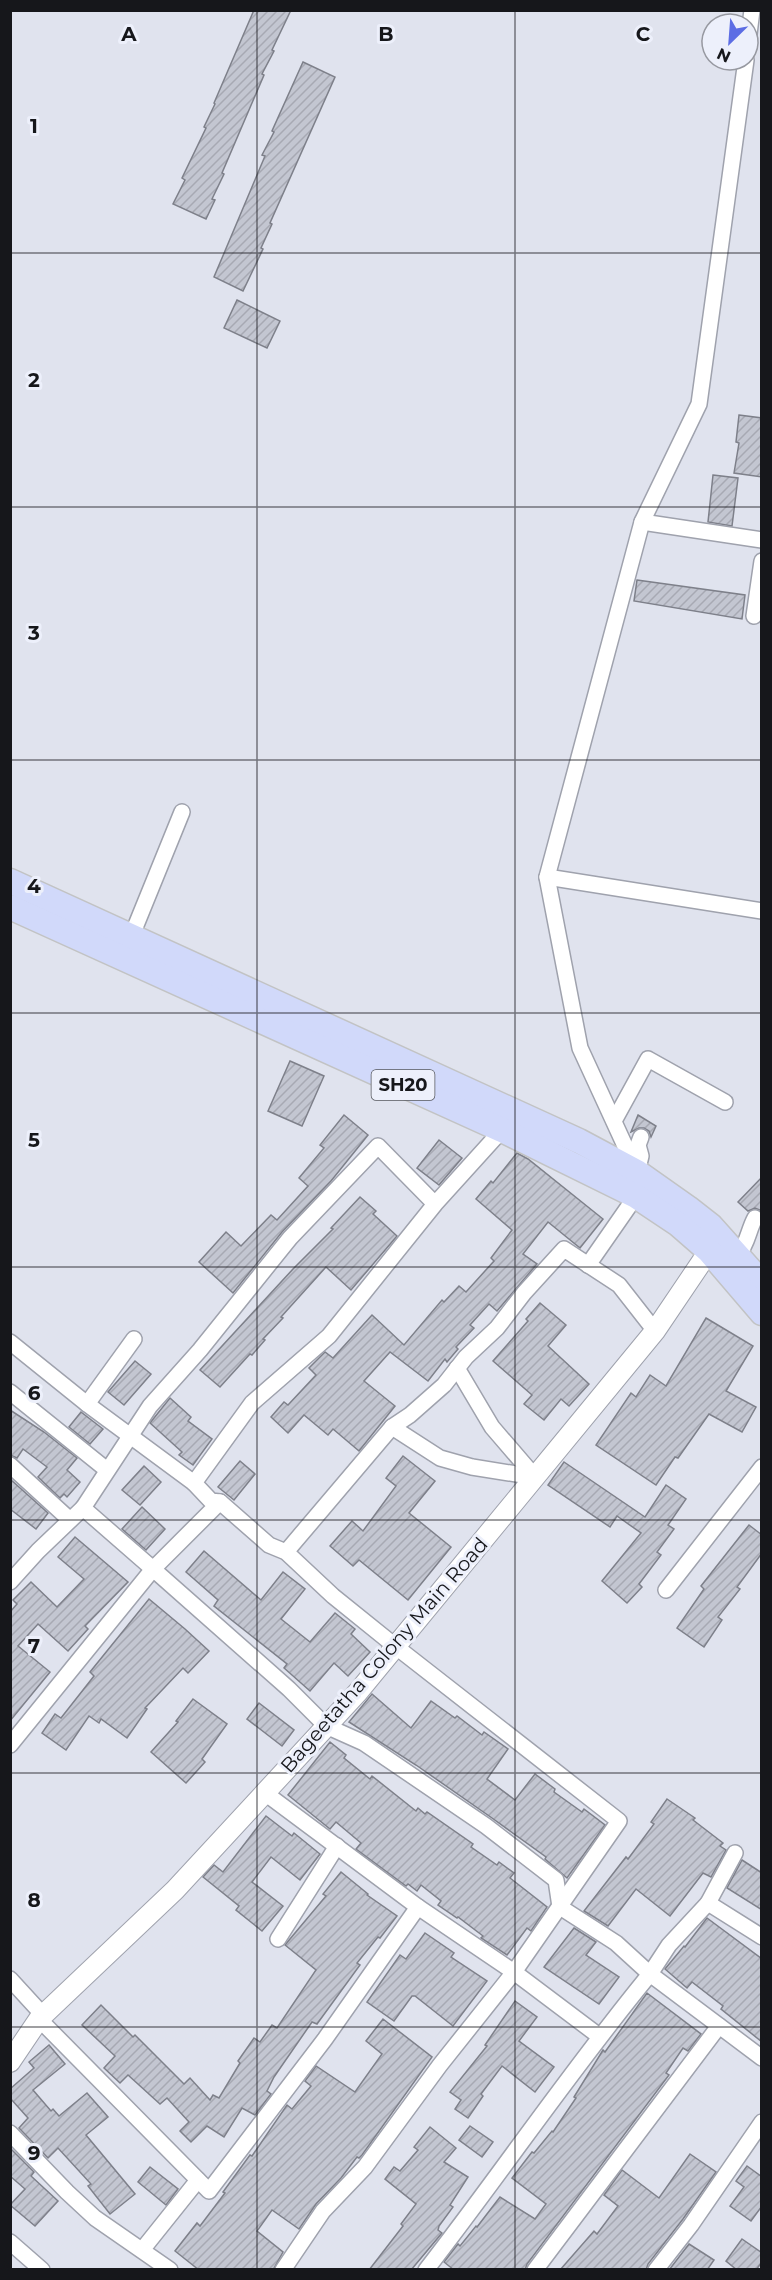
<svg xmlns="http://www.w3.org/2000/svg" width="772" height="2280" font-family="Montserrat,sans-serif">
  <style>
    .building { fill: url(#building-hatch); stroke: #7e808a; stroke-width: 1.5 }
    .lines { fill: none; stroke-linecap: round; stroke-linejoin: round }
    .minor-casing { stroke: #9fa2ad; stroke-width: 18 }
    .tertiary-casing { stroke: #9fa2ad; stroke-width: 22 }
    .primary-casing { stroke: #c2c3c4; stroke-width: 27 }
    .minor { stroke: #fff; stroke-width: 15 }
    .tertiary { stroke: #fff; stroke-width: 20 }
    .primary { stroke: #d1d9fa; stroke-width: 24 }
    .grid { fill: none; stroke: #16171b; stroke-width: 1.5; stroke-opacity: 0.55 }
    .labels { text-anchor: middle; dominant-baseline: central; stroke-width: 6; stroke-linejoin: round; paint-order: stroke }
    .shield { fill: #edf0fb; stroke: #56585e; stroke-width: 1.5 }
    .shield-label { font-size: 18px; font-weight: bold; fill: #16171b }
    .street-label { font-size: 20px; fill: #16171b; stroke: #edf0fb }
    .grid-label { font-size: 20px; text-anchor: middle; font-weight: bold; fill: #16171b; stroke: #edf0fb; stroke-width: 6; stroke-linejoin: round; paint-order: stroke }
  </style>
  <defs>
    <pattern id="building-hatch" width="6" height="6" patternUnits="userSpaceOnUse" patternTransform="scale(1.5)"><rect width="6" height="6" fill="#c3c6d1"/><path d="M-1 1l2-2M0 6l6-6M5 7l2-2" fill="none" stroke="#a7a9b3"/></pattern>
  </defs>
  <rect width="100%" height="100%" fill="#e0e3ee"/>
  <g class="building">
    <polygon points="254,10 291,10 272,50 274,51 262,74 264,75 222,173 224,174 212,199 215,200 206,219 173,204 185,180 182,178 206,128 204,127 215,104 214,103"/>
    <polygon points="303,62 335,77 270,223 272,224 261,248 263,249 243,291 214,277 265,156 262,155 274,132 272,131"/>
    <polygon points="237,300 280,321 267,348 224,328"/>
    <polygon points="739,415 762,418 762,477 734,473 739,443 736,442"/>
    <polygon points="713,475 738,478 732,526 708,522"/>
    <polygon points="637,580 745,595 742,619 634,601"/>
    <polygon points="290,1061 324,1076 302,1126 268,1111"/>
    <polygon points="344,1115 368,1135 331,1181 282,1232 233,1293 199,1262 226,1232 241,1246 271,1215 277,1220 308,1186 299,1178 324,1148 320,1145"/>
    <polygon points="638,1115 656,1126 651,1137 649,1131 644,1128 639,1128 631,1132"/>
    <polygon points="439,1140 462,1158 439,1185 417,1168"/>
    <polygon points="517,1153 528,1159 603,1219 580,1248 548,1222 523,1254 537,1264 497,1311 489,1304 470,1325 474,1328 456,1347 458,1349 447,1362 445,1359 428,1381 390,1352 364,1381 395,1406 359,1451 333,1429 328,1435 304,1415 288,1433 271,1417 284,1402 288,1405 316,1375 309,1368 325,1352 333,1358 372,1315 404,1345 442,1300 444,1302 459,1286 466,1292 494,1261 491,1258 512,1230 476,1199 491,1181 493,1183"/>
    <polygon points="762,1177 762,1211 755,1208 748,1211 738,1202"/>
    <polygon points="360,1197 376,1211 373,1214 397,1236 351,1290 326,1267 281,1317 283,1318 263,1339 265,1340 252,1355 250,1354 220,1387 200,1370 293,1269 333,1229 331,1228"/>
    <polygon points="540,1303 566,1325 548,1346 589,1384 569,1406 561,1399 544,1420 524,1404 532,1395 493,1361 528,1321 526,1319"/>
    <polygon points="706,1318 753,1346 726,1391 756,1407 742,1432 709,1414 678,1458 675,1457 656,1485 596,1445 631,1393 636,1397 650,1375 666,1386"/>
    <polygon points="135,1361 151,1374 124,1405 108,1392"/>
    <polygon points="170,1398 191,1417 188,1421 212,1439 193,1465 179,1455 182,1452 150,1423"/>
    <polygon points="10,1410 44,1432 77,1458 67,1470 80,1482 67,1497 64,1494 60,1498 38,1477 47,1467 23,1449 17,1458 10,1455"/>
    <polygon points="81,1412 103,1429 90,1444 69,1427"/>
    <polygon points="403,1456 435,1481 409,1513 451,1547 408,1600 359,1560 353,1566 330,1546 352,1521 363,1531 396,1486 386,1478"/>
    <polygon points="240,1461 255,1474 234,1500 218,1487"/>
    <polygon points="564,1462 645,1517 666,1485 686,1499 668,1525 674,1529 657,1552 661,1555 639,1584 642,1587 627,1603 602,1581 641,1533 617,1516 610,1527 548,1485"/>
    <polygon points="144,1466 161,1482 140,1505 122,1490"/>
    <polygon points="10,1479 48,1513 36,1529 10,1509"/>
    <polygon points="142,1507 165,1529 146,1550 122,1529"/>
    <polygon points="749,1525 762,1535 762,1553 737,1587 740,1589 718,1617 722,1620 704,1647 677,1628 704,1589 701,1586"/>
    <polygon points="75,1537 128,1582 85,1626 88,1629 68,1651 38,1624 18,1646 50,1672 10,1721 10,1612 17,1604 13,1600 31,1582 57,1607 84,1579 58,1557"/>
    <polygon points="204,1551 261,1600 283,1572 305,1589 281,1619 310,1642 335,1613 355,1629 351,1634 370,1652 348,1676 334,1663 310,1691 284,1668 287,1664 214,1606 218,1600 186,1572"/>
    <polygon points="149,1599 185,1629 209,1651 188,1673 183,1668 145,1708 147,1709 127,1738 101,1719 99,1723 89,1716 66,1750 42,1733 55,1714 61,1718 94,1676 90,1672"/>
    <polygon points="372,1694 411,1728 431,1701 455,1718 457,1716 482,1735 484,1732 508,1749 487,1779 515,1800 535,1774 555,1789 554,1792 582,1812 584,1809 605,1825 567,1878 545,1859 546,1857 492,1818 416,1765 349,1722"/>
    <polygon points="193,1699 227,1724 202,1759 205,1762 186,1783 151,1752 178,1722 176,1721"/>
    <polygon points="259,1703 294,1730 282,1746 247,1719"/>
    <polygon points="330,1742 346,1755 344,1758 370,1779 372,1776 416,1811 418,1808 425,1814 427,1812 473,1844 471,1847 497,1865 499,1862 514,1873 510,1878 547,1907 531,1931 527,1928 507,1955 481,1938 483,1936 458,1917 457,1918 438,1905 441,1901 421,1885 417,1891 408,1884 406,1886 356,1849 361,1843 336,1822 330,1829 288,1795"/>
    <polygon points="667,1799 695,1818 693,1820 723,1843 720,1846 726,1850 711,1877 703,1873 670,1916 636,1889 608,1926 584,1911 626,1857 628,1859 654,1824 651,1822"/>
    <polygon points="266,1816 292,1836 294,1833 320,1854 300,1880 271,1857 252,1882 283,1906 262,1931 236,1910 239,1906 203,1877 214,1865 223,1872"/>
    <polygon points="742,1860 762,1873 762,1910 727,1888"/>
    <polygon points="341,1872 368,1894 367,1895 397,1916 380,1938 378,1937 357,1963 360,1965 317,2024 312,2022 274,2077 267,2091 271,2094 255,2115 242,2108 224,2137 207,2126 191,2142 180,2131 189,2122 167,2098 160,2104 128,2075 120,2083 104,2068 115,2056 82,2025 101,2005 133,2037 135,2035 184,2084 190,2078 210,2100 213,2095 219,2098 240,2063 238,2061 254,2038 260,2042 272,2025 277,2028 316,1970 285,1945 326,1896 323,1894"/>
    <polygon points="707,1918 762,1959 762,2042 721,2009 723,2006 692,1982 687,1988 665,1969 684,1946 685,1947"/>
    <polygon points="574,1928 596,1942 586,1955 619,1977 599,2004 544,1967"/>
    <polygon points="425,1933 454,1953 451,1957 487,1981 453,2026 415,1996 412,1996 394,2021 367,2002 400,1955 406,1959"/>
    <polygon points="647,1993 701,2034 688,2051 683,2048 666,2073 669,2075 527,2264 525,2270 454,2270 444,2262 458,2244 460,2246 476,2226 477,2227 500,2197 535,2219 546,2204 512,2178 532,2152 534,2153 552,2131 553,2132 576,2098 574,2097 603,2050 605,2052"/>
    <polygon points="515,2001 537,2017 519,2041 554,2067 535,2092 502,2066 481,2094 483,2096 468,2118 455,2109 461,2100 450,2092 487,2046 485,2045"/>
    <polygon points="383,2019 432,2057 362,2155 359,2158 357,2157 341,2178 316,2204 299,2229 272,2210 257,2231 283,2252 273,2270 199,2270 175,2251 197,2223 200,2226 225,2193 223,2192 250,2155 252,2156 287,2105 292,2109 311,2086 305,2081 316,2066 355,2092 382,2054 366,2041"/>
    <polygon points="49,2045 65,2064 33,2090 51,2111 53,2109 59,2116 87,2093 108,2117 86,2135 135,2194 110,2214 88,2186 91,2184 58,2148 48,2158 19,2128 28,2118 10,2098 10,2089 34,2068 29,2062"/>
    <polygon points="470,2126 493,2142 482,2157 459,2140"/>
    <polygon points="430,2127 456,2148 444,2162 468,2177 450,2205 453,2207 439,2226 438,2230 442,2233 411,2270 369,2270 403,2226 401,2224 416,2204 385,2179 394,2167 400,2171 418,2150 414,2147"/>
    <polygon points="10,2148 34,2172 31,2176 58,2201 35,2226 10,2205 25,2189 10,2176"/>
    <polygon points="690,2154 716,2172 683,2219 648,2264 646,2270 560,2270 594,2231 597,2234 618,2206 604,2195 622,2170 659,2198"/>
    <polygon points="747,2166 762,2177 762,2206 751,2221 730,2206 744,2187 736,2181"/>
    <polygon points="150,2167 178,2189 166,2205 138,2182"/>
    <polygon points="742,2239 762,2253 762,2262 756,2270 737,2270 726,2261"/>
    <polygon points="689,2244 714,2260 707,2270 669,2270"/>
  </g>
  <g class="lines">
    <g class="minor-casing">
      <g id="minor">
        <polyline points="748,42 752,10"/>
        <polyline points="642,522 762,540"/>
        <polyline points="754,616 762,561"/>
        <polyline points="547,877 762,911"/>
        <polyline points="132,935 182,812"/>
        <polyline points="614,1121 648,1059 725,1102"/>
        <polyline points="637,1172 641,1156 638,1145 641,1137"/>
        <polyline points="435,1204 329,1336 252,1403 194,1483 211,1501 220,1502 153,1569 83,1508 150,1406 200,1350 290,1238 378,1146 435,1204 502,1130"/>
        <path d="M 738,1255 C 748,1243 748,1231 755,1218"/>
        <polyline points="588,1265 636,1196 637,1172 580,1048 547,877 642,522 699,404 746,60"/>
        <polyline points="10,1342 87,1404 194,1483"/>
        <polyline points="457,1368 492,1427 535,1477"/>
        <polyline points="10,1392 107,1470"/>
        <polyline points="87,1404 134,1339"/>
        <polyline points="10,1465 70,1520"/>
        <polyline points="535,1477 472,1467 440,1458 392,1427 410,1415 444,1385 466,1357 497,1328 524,1293 564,1249 619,1285 655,1331"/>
        <polyline points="286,1552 392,1427"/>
        <polyline points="10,1582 38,1551 83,1508"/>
        <polyline points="666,1590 762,1467"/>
        <polyline points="10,1745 153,1569 289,1689 326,1726 364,1743 486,1826 556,1880 560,1907 616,1943 650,1974 669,1945 708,1903"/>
        <polyline points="265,1793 418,1907"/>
        <polyline points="735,1853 708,1903 762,1937"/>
        <polyline points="278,1939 337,1846"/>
        <polyline points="10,1979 43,2015"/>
        <polyline points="39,2019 209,2191 325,2039 418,1907 514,1972 619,1821 395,1646 333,1596 286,1552 269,1545 220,1502"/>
        <polyline points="10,2133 67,2192 95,2218 170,2270"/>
        <polyline points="10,2242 42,2270"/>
        <polyline points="142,2250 198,2180"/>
        <polyline points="283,2270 323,2211 365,2167 440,2065 514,1972 599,2036"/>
        <path d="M 426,2270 C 502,2172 571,2070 650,1974 L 762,2058"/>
        <polyline points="535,2270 719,2026"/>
        <polyline points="656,2270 691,2225 762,2122"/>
      </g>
    </g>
    <g class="tertiary-casing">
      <polyline id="tertiary" points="10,2062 39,2019 175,1890 358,1692 655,1331 709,1251"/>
    </g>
    <g class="primary-casing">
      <g id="primary">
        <polyline points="10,881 579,1141 637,1172 688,1208 711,1226 762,1283"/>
        <polyline points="10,907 502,1130 636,1196 678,1224 709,1251 762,1313"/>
      </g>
    </g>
    <use href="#minor" class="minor"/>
    <use href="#tertiary" class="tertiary"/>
    <use href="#primary" class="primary"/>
  </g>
  <path class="grid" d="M 257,10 L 257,2270M 515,10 L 515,2270M 10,253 L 762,253M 10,507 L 762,507M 10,760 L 762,760M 10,1013 L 762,1013M 10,1267 L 762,1267M 10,1520 L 762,1520M 10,1773 L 762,1773M 10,2027 L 762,2027"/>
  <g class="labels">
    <rect class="shield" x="371.5" y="1070" width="63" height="30" rx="4.5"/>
    <g class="shield-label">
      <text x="403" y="1085">SH20</text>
    </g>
    <g class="street-label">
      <text transform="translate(384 1655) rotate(-49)">Bageetatha Colony Main Road</text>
    </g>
  </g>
  <g class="grid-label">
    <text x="129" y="41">A</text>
    <text x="386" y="41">B</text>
    <text x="643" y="41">C</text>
    <text x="34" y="133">1</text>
    <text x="34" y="387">2</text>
    <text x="34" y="640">3</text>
    <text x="34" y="893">4</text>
    <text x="34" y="1147">5</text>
    <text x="34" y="1400">6</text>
    <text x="34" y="1653">7</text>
    <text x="34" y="1907">8</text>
    <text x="34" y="2160">9</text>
  </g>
  <rect width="772" height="2280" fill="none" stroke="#16171b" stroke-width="24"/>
  <g transform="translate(730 42) rotate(205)"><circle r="28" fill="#edf0fb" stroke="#9799a1" stroke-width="1.5"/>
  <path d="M0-4.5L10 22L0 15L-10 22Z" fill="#5c6de4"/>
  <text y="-9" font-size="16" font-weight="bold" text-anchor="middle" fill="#16171b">N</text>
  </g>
</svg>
